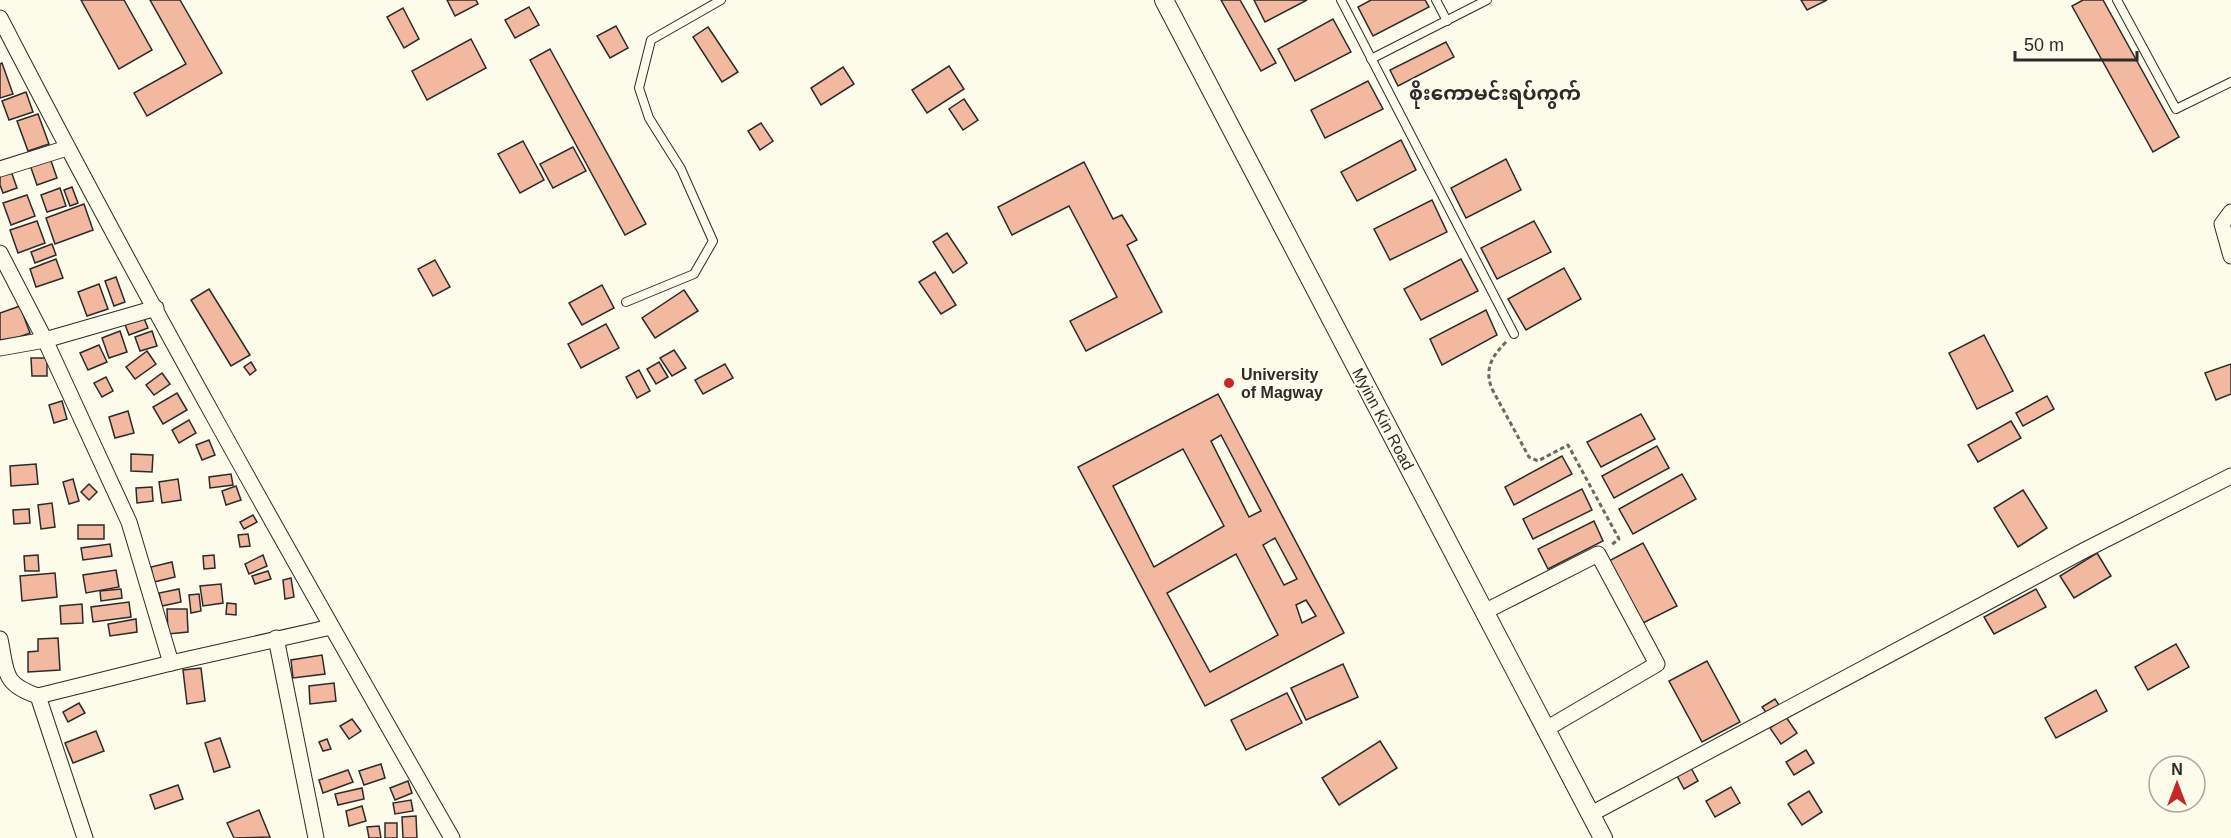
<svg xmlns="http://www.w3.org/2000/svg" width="2231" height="838" font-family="Helvetica,'Noto Sans Myanmar',sans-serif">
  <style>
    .building { fill: #f2b8a0; stroke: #2b2b2b; stroke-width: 1.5; fill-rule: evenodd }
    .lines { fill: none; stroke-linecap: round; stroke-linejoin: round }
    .service-casing { stroke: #2b2b2b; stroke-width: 10 }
    .minor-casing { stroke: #2b2b2b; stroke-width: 17 }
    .tertiary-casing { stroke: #2b2b2b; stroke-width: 20 }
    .path { stroke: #6a6964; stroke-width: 3; stroke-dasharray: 4.5 3; stroke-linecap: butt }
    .service { stroke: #fdfbea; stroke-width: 8 }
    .minor { stroke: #fdfbea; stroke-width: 15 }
    .tertiary { stroke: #fdfbea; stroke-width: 18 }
    .poi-dot { fill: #c62828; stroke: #fdfbea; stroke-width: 2 }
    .labels { text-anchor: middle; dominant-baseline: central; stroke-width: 4.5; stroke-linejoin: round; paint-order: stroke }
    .poi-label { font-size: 16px; font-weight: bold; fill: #2b2b2b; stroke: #fdfbea; text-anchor: start }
    .street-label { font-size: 16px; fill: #2b2b2b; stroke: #fdfbea }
    .quarter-label { font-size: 20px; font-weight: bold; fill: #2b2b2b; stroke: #fdfbea }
  </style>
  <rect width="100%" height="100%" fill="#fdfbea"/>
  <g class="building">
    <polygon points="81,0 124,0 152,50 119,69"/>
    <polygon points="150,0 180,0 222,73 147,116 134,93 186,64"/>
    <polygon points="447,0 476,0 478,4 455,16"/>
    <polygon points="1221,0 1240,0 1276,63 1261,71"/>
    <polygon points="1254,0 1307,0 1265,22"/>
    <polygon points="1371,0 1425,0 1429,7 1373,36 1358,7"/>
    <polygon points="1801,0 1827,0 1807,10"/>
    <polygon points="2083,0 2103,0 2179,137 2153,152 2072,6"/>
    <polygon points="529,7 539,25 515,38 505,20"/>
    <polygon points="403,8 419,39 404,48 387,17"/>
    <polygon points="1333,19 1351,52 1295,81 1278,49"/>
    <polygon points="616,26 628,48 610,58 597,36"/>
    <polygon points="708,27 738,72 722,82 693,37"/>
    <polygon points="471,39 486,68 427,100 412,71"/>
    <polygon points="1446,42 1454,57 1398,86 1390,70"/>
    <polygon points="550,49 646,224 625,235 530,60"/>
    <polygon points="2,63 13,94 0,98 0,64"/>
    <polygon points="949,66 964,89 927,113 912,90"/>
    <polygon points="843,67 854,84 821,105 811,88"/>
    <polygon points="1368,81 1383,109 1325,138 1311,110"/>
    <polygon points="26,92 33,112 9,120 2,101"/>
    <polygon points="964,99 978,120 963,130 949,109"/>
    <polygon points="38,114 49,144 28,151 17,121"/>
    <polygon points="761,123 773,141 760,150 748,131"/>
    <polygon points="1401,140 1416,170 1357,201 1341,172"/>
    <polygon points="523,141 544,180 520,193 498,154"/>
    <polygon points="573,147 586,171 553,188 540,164"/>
    <polygon points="50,158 57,178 37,185 30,165"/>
    <polygon points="1506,159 1521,190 1466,218 1451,188"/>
    <polygon points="1084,162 1113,219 1122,215 1137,240 1127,245 1162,312 1086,351 1070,321 1117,297 1069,206 1012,235 998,207"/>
    <polygon points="11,171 17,188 3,193 0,185 0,174"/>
    <polygon points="72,187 78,203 70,206 64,190"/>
    <polygon points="60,188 66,206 47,212 41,195"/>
    <polygon points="27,195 35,216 11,225 3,203"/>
    <polygon points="1432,200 1447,232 1390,260 1374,229"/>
    <polygon points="84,204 93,230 55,244 46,218"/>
    <polygon points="37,221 45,243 18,253 10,230"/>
    <polygon points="1534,221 1551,252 1497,279 1481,248"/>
    <polygon points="947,233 967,263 953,273 933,242"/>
    <polygon points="52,244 56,255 35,263 31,252"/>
    <polygon points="56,259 63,278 36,287 30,269"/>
    <polygon points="1461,259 1478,291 1421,320 1404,289"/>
    <polygon points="435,260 450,287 433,296 418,269"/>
    <polygon points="1564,268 1581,299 1526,330 1508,299"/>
    <polygon points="935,272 956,305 941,314 919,282"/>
    <polygon points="116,277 125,302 114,306 105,281"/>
    <polygon points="99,284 108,309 87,316 78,292"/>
    <polygon points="602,285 614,308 582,325 569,303"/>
    <polygon points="209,289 250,355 231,366 191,300"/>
    <polygon points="684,290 698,311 655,338 642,318"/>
    <polygon points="20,306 30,333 0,344 0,313"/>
    <polygon points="1486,310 1497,335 1442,365 1430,339"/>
    <polygon points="143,316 148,328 129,335 124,322"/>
    <polygon points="606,324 619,348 581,368 568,344"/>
    <polygon points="120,331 127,352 109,358 102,338"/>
    <polygon points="152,331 157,346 140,351 135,337"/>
    <polygon points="1984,335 2013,391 1977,409 1949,353"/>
    <polygon points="99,345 107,362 88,370 80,353"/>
    <polygon points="674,350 686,368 672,376 660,358"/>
    <polygon points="147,351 156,364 135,379 126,367"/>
    <polygon points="31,358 47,358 47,376 32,376"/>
    <polygon points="251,362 256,370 250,375 244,367"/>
    <polygon points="659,362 668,377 656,384 647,369"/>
    <polygon points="725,364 733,378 703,394 695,380"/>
    <polygon points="2231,364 2231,394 2216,400 2205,373"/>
    <polygon points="639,370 650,391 637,398 626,377"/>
    <polygon points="162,373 170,384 154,395 146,385"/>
    <polygon points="106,377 113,391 102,397 94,383"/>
    <polygon points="177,393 187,410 163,424 153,407"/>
    <path d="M 1218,394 L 1344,633 L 1205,706 L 1078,467 ZM 1221,435 L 1261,511 L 1249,517 L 1211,441 ZM 1183,449 L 1224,526 L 1154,567 L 1113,486 ZM 1275,538 L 1297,579 L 1284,585 L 1263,545 ZM 1236,554 L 1278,635 L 1210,672 L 1167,593 ZM 1306,600 L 1316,616 L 1302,623 L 1296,605 Z"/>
    <polygon points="2047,396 2054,409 2023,426 2016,413"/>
    <polygon points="62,401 67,419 54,423 49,405"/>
    <polygon points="128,411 134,433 115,438 109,417"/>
    <polygon points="1641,414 1655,439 1601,467 1587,442"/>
    <polygon points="189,420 196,433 179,443 172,430"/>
    <polygon points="2011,421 2021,438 1978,462 1968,445"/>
    <polygon points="209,440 215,455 202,460 196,445"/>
    <polygon points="1657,446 1669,468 1614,498 1602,476"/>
    <polygon points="131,454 153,455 152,472 131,471"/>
    <polygon points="1562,456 1572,474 1514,505 1505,487"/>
    <polygon points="36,464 38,484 11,486 10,466"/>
    <polygon points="231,474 233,485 210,488 209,477"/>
    <polygon points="1682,474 1696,499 1633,534 1619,509"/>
    <polygon points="73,479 79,501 69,504 63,482"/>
    <polygon points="178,479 181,500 162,503 159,482"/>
    <polygon points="89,484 97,492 89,500 81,492"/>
    <polygon points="236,486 241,500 226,505 222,491"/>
    <polygon points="152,487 153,501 137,503 136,488"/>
    <polygon points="1582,489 1592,510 1533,539 1523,519"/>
    <polygon points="2023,490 2047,528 2018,547 1994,508"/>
    <polygon points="52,503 55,527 41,529 38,505"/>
    <polygon points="29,509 30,523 14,524 13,510"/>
    <polygon points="253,515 257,522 244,529 240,522"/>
    <polygon points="1594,521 1603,541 1548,569 1538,549"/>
    <rect x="78" y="525" width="26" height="14"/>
    <polygon points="248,534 250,546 240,547 238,535"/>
    <polygon points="1643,543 1677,606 1641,624 1607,562"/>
    <polygon points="110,544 112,556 83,560 81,548"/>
    <polygon points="2097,553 2111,576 2074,598 2060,576"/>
    <polygon points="38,555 39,571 25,571 24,556"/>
    <polygon points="214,555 215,568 204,569 203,556"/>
    <polygon points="263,555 267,566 249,574 245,564"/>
    <polygon points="172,562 175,577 154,582 151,567"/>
    <polygon points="116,570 119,587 86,593 83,575"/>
    <polygon points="268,571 271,579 255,584 252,576"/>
    <polygon points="55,573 57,597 22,601 20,576"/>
    <polygon points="291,578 294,597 285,599 283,580"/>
    <polygon points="221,584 223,603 203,606 200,586"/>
    <polygon points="121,589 122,598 101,601 100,591"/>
    <polygon points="179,589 181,602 162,606 159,593"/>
    <polygon points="2036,589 2046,607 1994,634 1984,617"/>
    <polygon points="199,594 201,611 191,613 189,595"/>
    <polygon points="129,602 131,617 93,622 91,607"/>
    <polygon points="227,603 236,604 236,615 226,614"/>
    <polygon points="82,604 83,623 61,624 60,606"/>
    <polygon points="167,609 187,609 188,632 168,634"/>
    <polygon points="136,619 137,632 110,636 108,624"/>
    <polygon points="58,638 60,670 28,672 28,652 38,651 38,639"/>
    <polygon points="2176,644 2189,667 2148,690 2135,667"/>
    <polygon points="322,655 325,674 293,678 291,660"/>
    <polygon points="1707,661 1740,722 1702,742 1669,681"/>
    <polygon points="1343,664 1358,697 1306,720 1291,688"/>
    <polygon points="201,668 205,701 187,704 183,670"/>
    <polygon points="334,683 336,701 310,704 309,686"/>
    <polygon points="2096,690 2107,711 2056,738 2045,718"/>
    <polygon points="1287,693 1302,723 1246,750 1231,720"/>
    <polygon points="1775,699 1783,711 1771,719 1762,707"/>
    <polygon points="79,703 85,713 68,722 63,712"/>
    <polygon points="1786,717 1797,733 1781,744 1770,728"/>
    <polygon points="352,719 361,731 349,739 340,726"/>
    <polygon points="96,731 104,751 73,763 65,743"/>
    <polygon points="220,738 230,767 214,772 205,743"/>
    <polygon points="327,739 331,749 323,751 319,742"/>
    <polygon points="1380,741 1397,768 1339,805 1322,778"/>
    <polygon points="1806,750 1814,763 1794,775 1786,762"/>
    <polygon points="381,764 385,778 364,785 359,771"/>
    <polygon points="1690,766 1698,781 1684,789 1676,774"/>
    <polygon points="348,770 353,782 323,793 319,780"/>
    <polygon points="408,781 412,793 395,800 390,788"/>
    <polygon points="178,785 183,799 155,809 150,795"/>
    <polygon points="1731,787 1740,803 1715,817 1706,801"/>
    <polygon points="362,788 364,799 338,805 335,794"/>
    <polygon points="1809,791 1822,812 1802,825 1788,804"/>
    <polygon points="411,800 413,811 395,814 393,803"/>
    <polygon points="362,806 366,821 349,826 346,811"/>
    <polygon points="259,810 270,837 234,838 227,823"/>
    <polygon points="416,816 417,838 403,838 402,817"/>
    <rect x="385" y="823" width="12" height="15"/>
    <polygon points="379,826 381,838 369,838 367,827"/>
  </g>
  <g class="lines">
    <g class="service-casing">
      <g id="service">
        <polyline points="1341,0 1514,334"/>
        <polyline points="1436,0 1447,21"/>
        <polyline points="2117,0 2176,109 2231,82"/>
        <polyline points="1371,59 1487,0"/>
        <polyline points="626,302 694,274 713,241 681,169 649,118 639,88 651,40 721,0"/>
      </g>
    </g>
    <g class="minor-casing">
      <g id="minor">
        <path d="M 0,18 C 143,295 297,567 452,838"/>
        <polyline points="0,169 67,148"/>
        <polyline points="2231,212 2222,224 2231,256"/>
        <polyline points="0,253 45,340 129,522 171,663"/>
        <polyline points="0,348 45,340 156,308"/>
        <polyline points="1484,612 1598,554 1657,664 1546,729"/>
        <polyline points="276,638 316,838"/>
        <path d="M 0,639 C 7,672 2,684 38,696 L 85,838"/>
        <polyline points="38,696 171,663 331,627"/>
        <polyline points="1591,814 2085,550 2231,476"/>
      </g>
    </g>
    <g class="tertiary-casing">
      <polyline id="tertiary" points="1164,0 1603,838"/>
    </g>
    <path class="path" d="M 1506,342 C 1492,356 1484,369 1492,389 L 1529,457 L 1538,461 L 1568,445 L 1619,539 L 1610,546"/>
    <use href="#service" class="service"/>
    <use href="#minor" class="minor"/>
    <use href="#tertiary" class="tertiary"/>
  </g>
  <circle class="poi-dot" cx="1229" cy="383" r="6"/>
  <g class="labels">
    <g class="poi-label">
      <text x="1241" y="374">University<tspan x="1241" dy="18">of Magway</tspan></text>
    </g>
    <g class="street-label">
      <text transform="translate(1383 419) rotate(62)">Myinn Kin Road</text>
    </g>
    <g class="quarter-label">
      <text x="1495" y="93">စိုးကောမင်းရပ်ကွက်</text>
    </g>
  </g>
  <g transform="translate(2177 784)"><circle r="28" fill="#fdfbea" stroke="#a9a89e" stroke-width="1.5"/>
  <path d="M0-4.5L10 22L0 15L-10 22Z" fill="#c62828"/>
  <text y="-9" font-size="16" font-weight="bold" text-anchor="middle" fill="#2b2b2b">N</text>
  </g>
  <path d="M2015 51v9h122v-9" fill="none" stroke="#2b2b2b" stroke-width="3"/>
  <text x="2024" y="51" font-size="18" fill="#2b2b2b" stroke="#fdfbea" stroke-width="4.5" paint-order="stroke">50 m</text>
</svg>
